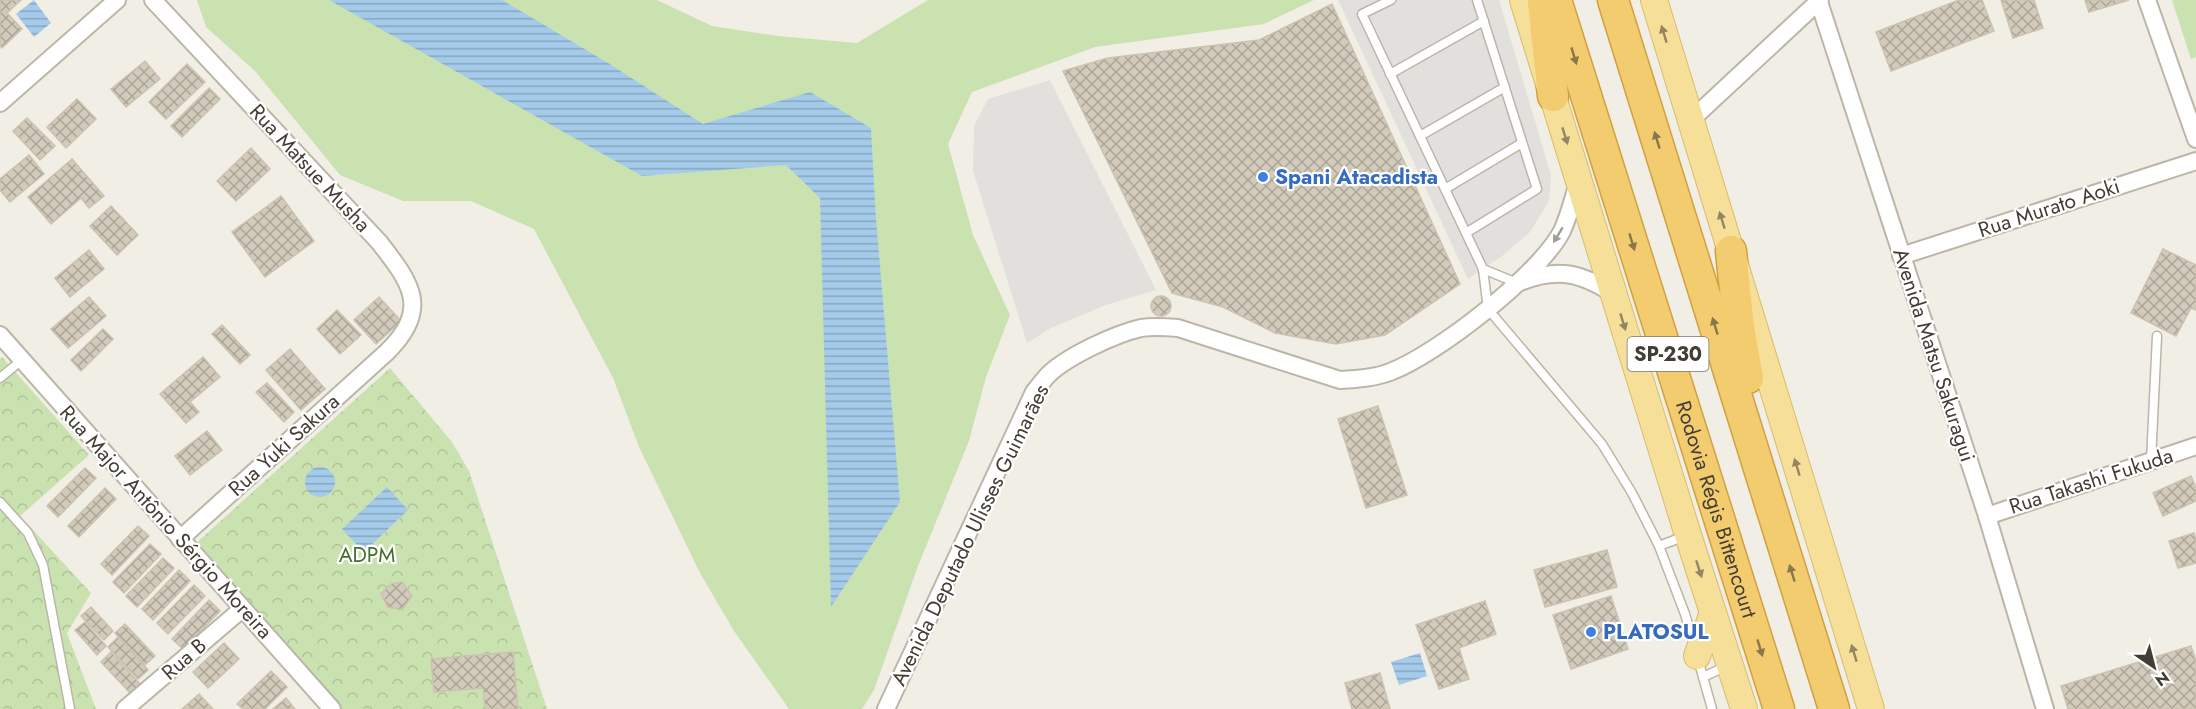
<svg xmlns="http://www.w3.org/2000/svg" width="2196" height="709" font-family="Jost,sans-serif">
  <style>
    .grass { fill: #cae2b0 }
    .forest { fill: url(#forest-crowns) }
    .parking { fill: #e2e0dd }
    .water { fill: url(#water-rules) }
    .building { fill: url(#building-cross-hatch); stroke: #ccc2af; stroke-width: 1.5 }
    .lines { fill: none; stroke-linecap: round; stroke-linejoin: round }
    .service-casing { stroke: #bbb6a8; stroke-width: 11 }
    .minor-casing { stroke: #bbb6a8; stroke-width: 20 }
    .primary-casing { stroke: #d9bd6b; stroke-width: 28 }
    .motorway-casing { stroke: #d0a140; stroke-width: 33 }
    .service { stroke: #fff; stroke-width: 8 }
    .minor { stroke: #fff; stroke-width: 16 }
    .primary { stroke: #f6df99; stroke-width: 26 }
    .motorway { stroke: #f2cc6f; stroke-width: 30 }
    .oneway { fill: #948662 }
    .oneway2 { fill: #89774c }
    .oneway3 { fill: #a19e9a }
    .shop-dot { fill: #3f7fe0; stroke: #fff; stroke-width: 2 }
    .labels { text-anchor: middle; dominant-baseline: central; stroke-width: 4.5; stroke-linejoin: round; paint-order: stroke }
    .shield { fill: #fff; stroke: #7b7872; stroke-width: 1.5 }
    .shield-label { font-size: 20px; font-weight: bold; fill: #433e35 }
    .street-label { font-size: 21px; fill: #433e35; stroke: #fff }
    .shop-label { font-size: 21px; font-weight: bold; fill: #366cbe; stroke: #fff; text-anchor: start }
    .park-label { font-size: 21px; fill: #446f2d; stroke: #fff }
  </style>
  <defs>
    <pattern id="forest-crowns" width="20" height="18" patternUnits="userSpaceOnUse" patternTransform="scale(1.5)"><rect width="20" height="18" fill="#cae2b0"/><path d="M2 6a3 3 0 1 1 6 0M12 15a3 3 0 1 1 6 0" fill="none" stroke="#afc398"/></pattern>
    <pattern id="water-rules" width="6" height="5" patternUnits="userSpaceOnUse" patternTransform="scale(1.5)"><rect width="6" height="5" fill="#a5cbea"/><path d="M0 2.5h6" fill="none" stroke="#88a6be"/></pattern>
    <pattern id="building-cross-hatch" width="8" height="8" patternUnits="userSpaceOnUse" patternTransform="scale(1.5)"><rect width="8" height="8" fill="#d2cabb"/><path d="M0 0l8 8M0 8l8-8" fill="none" stroke="#aca599"/></pattern>
  </defs>
  <rect width="100%" height="100%" fill="#f1eee5"/>
  <g class="grass">
    <polygon points="197,0 657,0 712,26 778,36 857,43 928,0 1314,0 1264,24 1095,47 972,92 948,144 973,235 1010,315 986,377 969,441 918,566 874,690 862,709 789,709 734,631 700,573 639,447 613,378 534,229 471,201 403,201 340,175 255,71 206,27"/>
    <polygon points="2172,0 2196,0 2196,57 2191,59"/>
  </g>
  <g class="forest">
    <polygon points="2,357 89,455 20,516 91,593 67,633 96,709 0,709 0,359"/>
    <polygon points="390,368 452,442 469,471 547,709 340,709 194,545"/>
  </g>
  <g class="parking">
    <polygon points="1338,0 1499,0 1551,175 1549,201 1530,232 1502,256 1468,279"/>
    <polygon points="1050,80 1156,290 1106,305 1051,328 1027,343 973,171 974,126 988,99"/>
  </g>
  <g class="water">
    <polygon points="34,0 51,23 34,37 16,14"/>
    <polygon points="329,0 502,0 608,63 703,124 810,92 871,128 876,219 900,502 831,607 820,198 786,165 642,176"/>
    <circle cx="320" cy="482" r="15"/>
    <polygon points="387,487 408,510 364,552 342,529"/>
    <polygon points="1420,653 1427,676 1399,685 1391,662"/>
  </g>
  <g class="building">
    <polygon points="0,0 21,0 7,13 22,29 2,48 0,46"/>
    <polygon points="1959,0 1982,0 1994,31 1891,71 1876,32"/>
    <polygon points="2001,0 2034,0 2043,28 2013,38"/>
    <polygon points="2085,0 2129,0 2089,12"/>
    <polygon points="1332,4 1460,284 1385,335 1336,344 1275,333 1223,307 1172,293 1063,71 1108,58 1259,40"/>
    <polygon points="145,61 160,79 126,107 111,89"/>
    <polygon points="187,64 205,82 166,119 149,102"/>
    <polygon points="209,88 220,99 182,137 171,126"/>
    <polygon points="77,99 96,119 66,148 47,127"/>
    <polygon points="27,118 55,146 40,160 13,131"/>
    <polygon points="251,148 270,169 236,201 217,181"/>
    <polygon points="29,155 44,174 10,202 0,190 0,179"/>
    <polygon points="72,159 104,196 89,208 81,198 51,224 28,197"/>
    <polygon points="281,196 314,241 265,277 232,232"/>
    <polygon points="111,206 138,235 117,255 90,226"/>
    <polygon points="2163,249 2196,265 2196,310 2191,308 2176,336 2131,313"/>
    <polygon points="89,250 104,269 70,297 55,278"/>
    <circle cx="1161" cy="306" r="10"/>
    <polygon points="89,297 106,316 68,348 51,329"/>
    <polygon points="379,297 401,321 376,344 354,320"/>
    <polygon points="337,310 361,335 340,354 317,329"/>
    <polygon points="222,325 250,355 240,364 212,334"/>
    <polygon points="103,329 113,339 81,371 71,360"/>
    <polygon points="290,349 325,389 301,410 266,370"/>
    <polygon points="203,357 220,377 190,402 199,412 186,423 160,394"/>
    <polygon points="267,383 294,412 284,422 256,392"/>
    <polygon points="1378,406 1407,495 1366,508 1338,419"/>
    <polygon points="207,431 222,450 190,475 175,456"/>
    <polygon points="85,468 96,478 58,517 47,506"/>
    <polygon points="2191,476 2196,488 2196,501 2163,516 2153,493"/>
    <polygon points="105,488 116,499 79,537 68,526"/>
    <polygon points="138,526 149,536 112,575 101,564"/>
    <polygon points="2194,533 2196,539 2196,563 2178,568 2169,541"/>
    <polygon points="150,544 161,554 124,593 113,582"/>
    <polygon points="1607,550 1617,587 1545,607 1534,570"/>
    <polygon points="163,558 174,568 137,607 126,596"/>
    <polygon points="179,570 190,581 153,620 142,609"/>
    <polygon points="402,582 412,596 402,610 388,607 381,594 391,584"/>
    <polygon points="194,585 205,596 168,634 157,623"/>
    <polygon points="1611,596 1628,649 1571,669 1553,615"/>
    <polygon points="209,600 220,611 183,649 172,639"/>
    <polygon points="1485,601 1496,634 1459,648 1469,679 1439,689 1416,625"/>
    <polygon points="91,607 113,631 104,640 81,616"/>
    <polygon points="85,622 106,646 97,655 75,630"/>
    <polygon points="125,624 155,656 145,665 115,633"/>
    <polygon points="118,637 148,670 138,679 108,647"/>
    <polygon points="224,643 239,659 208,688 193,672"/>
    <polygon points="2191,646 2196,661 2196,709 2068,709 2061,686"/>
    <polygon points="111,652 141,685 131,694 101,662"/>
    <polygon points="513,652 518,709 485,709 483,688 434,692 431,659"/>
    <polygon points="271,671 287,687 265,709 243,709 237,704"/>
    <polygon points="1380,673 1390,709 1352,709 1345,683"/>
    <polygon points="199,694 213,709 182,709"/>
    <polygon points="286,698 295,709 273,709"/>
  </g>
  <g class="lines">
    <g class="service-casing">
      <g id="service">
        <polyline points="1391,0 1362,14 1483,269 1488,309 1602,444 1632,493 1659,546"/>
        <polyline points="1390,74 1484,21"/>
        <polyline points="1420,136 1505,87"/>
        <polyline points="1445,189 1522,143"/>
        <polyline points="1466,233 1537,189 1477,0"/>
        <polyline points="1483,269 1517,283"/>
        <polyline points="0,378 22,360"/>
        <polyline points="2151,461 2157,336"/>
        <polyline points="0,502 28,533 43,565 70,709"/>
        <polyline points="1685,536 1659,546 1685,614 1694,644"/>
        <polyline points="1698,659 1712,709"/>
        <polyline points="1703,677 1727,666"/>
      </g>
    </g>
    <g class="minor-casing">
      <g id="minor">
        <path d="M 153,0 L 379,242 C 411,283 431,309 387,352 L 180,539"/>
        <polyline points="2147,0 2196,139"/>
        <polyline points="1819,2 1987,516 2045,709"/>
        <polyline points="0,103 117,0"/>
        <polyline points="1691,120 1820,0"/>
        <polyline points="1901,256 2196,161"/>
        <path d="M 1520,282 C 1558,267 1581,273 1614,294"/>
        <polyline points="0,335 332,709"/>
        <polyline points="1987,516 2196,446"/>
        <polyline points="125,709 242,609"/>
        <path d="M 886,709 L 1034,392 C 1039,386 1044,379 1049,374 C 1068,356 1115,334 1141,328 C 1153,326 1166,327 1178,328 L 1340,380 C 1357,379 1374,378 1390,372 C 1436,355 1540,274 1562,231 C 1569,216 1573,199 1578,183"/>
      </g>
    </g>
    <g class="primary-casing">
      <g id="primary">
        <polyline points="1523,0 1688,535 1744,709"/>
        <polyline points="1654,0 1871,709"/>
        <polyline points="1697,656 1713,613"/>
      </g>
    </g>
    <g class="motorway-casing">
      <g id="motorway">
        <path id="s1" d="M 1556,0 L 1779,709"/>
        <polyline points="1613,0 1834,709"/>
        <polyline points="1543,3 1553,96"/>
        <polyline points="1731,251 1739,328 1748,378"/>
      </g>
    </g>
    <use href="#service" class="service"/>
    <use href="#minor" class="minor"/>
    <use href="#primary" class="primary"/>
    <use href="#motorway" class="motorway"/>
  </g>
  <defs><path id="oneway-solid" d="M-6-.8H1V-3.2L6.5 0L1 3.2V.8H-6Z" transform="scale(1.5)"/></defs>
  <g class="oneway">
    <use href="#oneway-solid" transform="translate(1664 34) rotate(-107)"/>
    <use href="#oneway-solid" transform="translate(1565 136) rotate(73)"/>
    <use href="#oneway-solid" transform="translate(1722 220) rotate(-107)"/>
    <use href="#oneway-solid" transform="translate(1623 322) rotate(73)"/>
    <use href="#oneway-solid" transform="translate(1797 467) rotate(-107)"/>
    <use href="#oneway-solid" transform="translate(1699 569) rotate(72)"/>
    <use href="#oneway-solid" transform="translate(1854 653) rotate(-107)"/>
  </g>
  <g class="oneway2">
    <use href="#oneway-solid" transform="translate(1574 56) rotate(73)"/>
    <use href="#oneway-solid" transform="translate(1657 140) rotate(-107)"/>
    <use href="#oneway-solid" transform="translate(1632 242) rotate(73)"/>
    <use href="#oneway-solid" transform="translate(1715 326) rotate(-107)"/>
    <use href="#oneway-solid" transform="translate(1792 573) rotate(-107)"/>
    <use href="#oneway-solid" transform="translate(1760 648) rotate(73)"/>
  </g>
  <use class="oneway3" href="#oneway-solid" transform="translate(1558 235) rotate(121)"/>
  <g class="shop-dot">
    <circle cx="1263" cy="177" r="6"/>
    <circle cx="1591" cy="632" r="6"/>
  </g>
  <g class="labels">
    <rect class="shield" x="1627.5" y="337" width="81" height="34" rx="4.5"/>
    <g class="shield-label">
      <text x="1668" y="354">SP-230</text>
    </g>
    <g class="street-label">
      <text transform="translate(310 168) rotate(47)">Rua Matsue Musha</text>
      <text transform="translate(2049 208) rotate(-18)">Rua Murato Aoki</text>
      <text transform="translate(1934 355) rotate(72)">Avenida Matsu Sakuragui</text>
      <text transform="translate(284 445) rotate(-42)">Rua Yuki Sakura</text>
      <text transform="translate(2091 481) rotate(-18)">Rua Takashi Fukuda</text>
      <text stroke="none"><textPath href="#s1" startOffset="534">Rodovia Régis Bittencourt</textPath></text>
      <text transform="translate(166 522) rotate(48)">Rua Major Antônio Sérgio Moreira</text>
      <text transform="translate(970 535) rotate(-64)">Avenida Deputado Ulisses Guimarães</text>
      <text transform="translate(184 659) rotate(-41)">Rua B</text>
    </g>
    <g class="shop-label">
      <text x="1275" y="177">Spani Atacadista</text>
      <text x="1603" y="632">PLATOSUL</text>
    </g>
    <g class="park-label">
      <text x="367" y="555">ADPM</text>
    </g>
  </g>
  <g transform="translate(2154 667) rotate(145)" stroke="#ffffff" stroke-width="4.5" paint-order="stroke">
  <path d="M0-4.5L10 22L0 15L-10 22Z" fill="#433e35"/>
  <text y="-9" font-size="16" font-weight="bold" text-anchor="middle" fill="#433e35">N</text>
  </g>
</svg>
